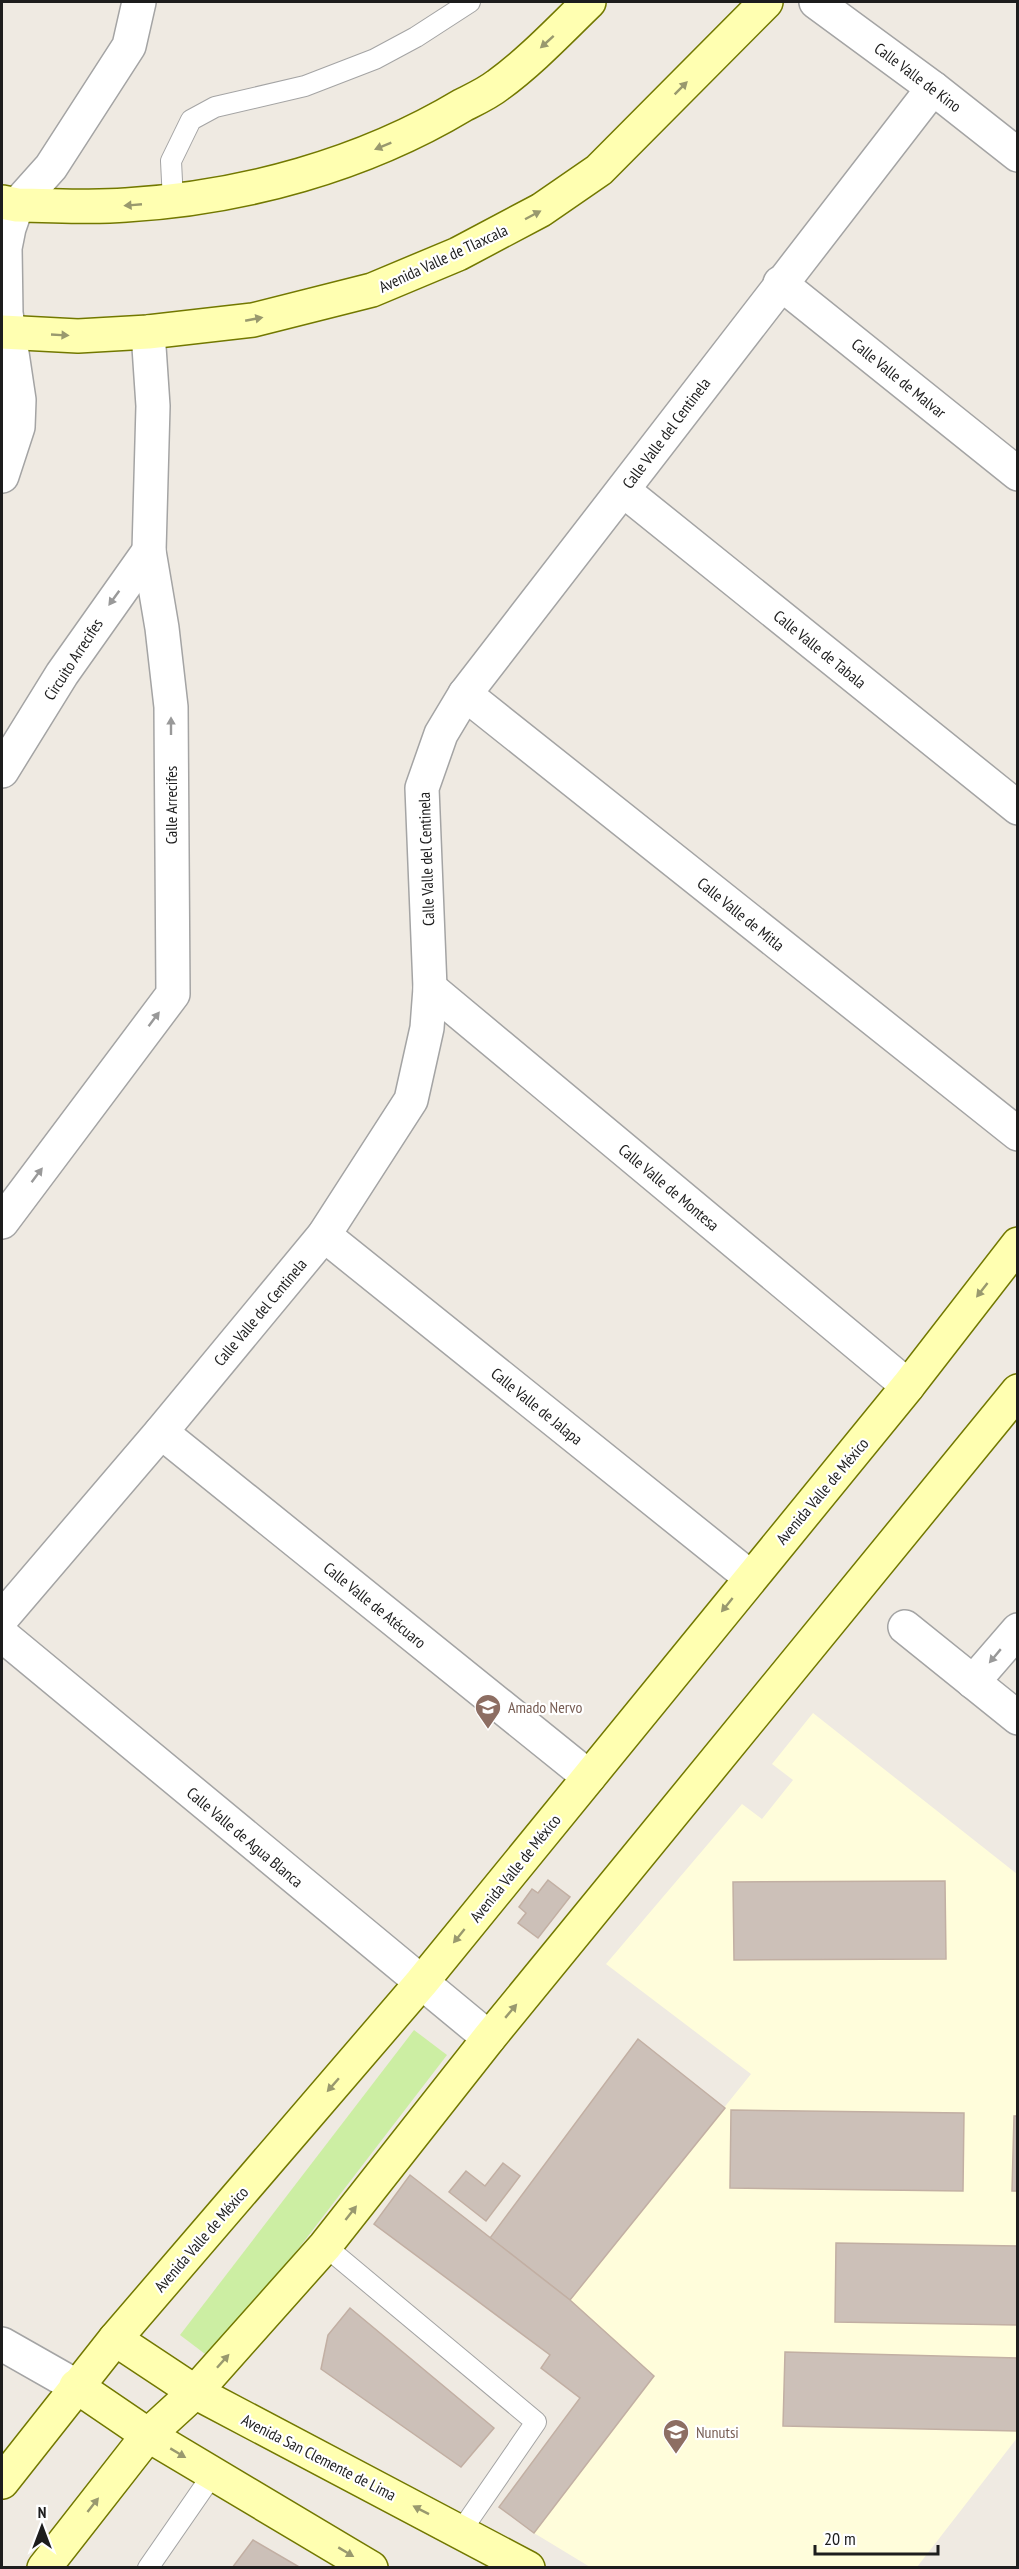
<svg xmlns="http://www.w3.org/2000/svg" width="1019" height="2569" font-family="'PT Sans Narrow',sans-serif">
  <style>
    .education { fill: #fffddb }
    .grass { fill: #cceea3 }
    .building { fill: #ccc0b8; stroke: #c2afa3; stroke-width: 1.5 }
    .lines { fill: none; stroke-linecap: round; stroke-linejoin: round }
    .lane-casing { stroke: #a4a4a4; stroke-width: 22 }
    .street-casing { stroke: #a4a4a4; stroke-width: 36 }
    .secondary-casing { stroke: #727800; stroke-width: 36 }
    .lane { stroke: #fff; stroke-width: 20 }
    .street { stroke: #fff; stroke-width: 33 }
    .secondary { stroke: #ffffb1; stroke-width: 33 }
    .oneway { fill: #99996e }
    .oneway2 { fill: #999 }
    .labels { text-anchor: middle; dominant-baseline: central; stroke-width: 4.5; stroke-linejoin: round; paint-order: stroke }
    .street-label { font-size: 16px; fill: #1d1d1d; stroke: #fff }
    .education-label { font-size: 16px; fill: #785e54; stroke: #fff; text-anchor: start }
  </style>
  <rect width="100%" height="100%" fill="#efeae2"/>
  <polygon class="education" points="813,1713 1017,1874 1017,2438 917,2567 590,2567 534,2533 654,2376 570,2300 751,2074 606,1964 742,1804 762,1819 793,1780 772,1764"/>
  <polygon class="grass" points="414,2030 447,2055 213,2360 180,2335"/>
  <g class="building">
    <polygon points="548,1880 570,1897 538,1938 518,1923 526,1913 519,1907 532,1889 538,1893"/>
    <polygon points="945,1881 946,1959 734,1960 733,1882"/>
    <polygon points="638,2039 725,2108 570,2300 490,2238"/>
    <polygon points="731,2110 964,2113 963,2191 730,2188"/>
    <polygon points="1014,2116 1018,2116 1018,2191 1012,2191"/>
    <polygon points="503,2163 520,2176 486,2221 449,2192 466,2171 485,2186"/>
    <polygon points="410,2175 570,2300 654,2376 534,2533 499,2507 580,2398 541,2368 550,2355 374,2224"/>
    <polygon points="836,2243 1018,2246 1018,2325 835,2322"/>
    <polygon points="350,2308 494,2428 461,2467 321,2369 328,2335"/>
    <polygon points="785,2352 1018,2358 1018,2431 783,2426"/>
    <polygon points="253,2540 301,2568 232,2568"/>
  </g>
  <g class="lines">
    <g class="lane-casing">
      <g id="lane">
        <polyline points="173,201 171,161 191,120 215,107 305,86 375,59 416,37 470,2"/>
        <polyline points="325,2246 536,2422 461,2531"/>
        <polyline points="148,2568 213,2474"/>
      </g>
    </g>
    <g class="street-casing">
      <g id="street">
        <polyline points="816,2 933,88 1018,155"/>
        <polyline points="780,283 1018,474"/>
        <polyline points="2,476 18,427 19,400 6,313 5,248 9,228 17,205 51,167 129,46 139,2"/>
        <polyline points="623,490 1018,808"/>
        <polyline points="465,694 1018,1134"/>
        <polyline points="2,771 62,674 149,551"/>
        <polyline points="430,988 908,1386"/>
        <polyline points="2,1222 173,994 171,707 162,628 149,551 153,406 148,332"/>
        <polyline points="324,1235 750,1577"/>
        <polyline points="161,1432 589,1777"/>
        <polyline points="2,1618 161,1432 324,1235 411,1100 427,1028 430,988 422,788 441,734 465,694 933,88"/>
        <polyline points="905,1627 1018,1718"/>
        <polyline points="2,1635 489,2038"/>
        <polyline points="973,1682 1018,1630"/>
        <polyline points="2,2344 76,2386"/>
      </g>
    </g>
    <g class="secondary-casing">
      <g id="secondary">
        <path d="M 2,202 L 17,205 C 53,205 90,208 126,205 C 243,198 363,165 463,105 C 475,99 488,93 498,85 C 531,61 560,30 589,2"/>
        <polyline points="2,332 78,336 148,332 253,320 372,290 458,254 541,210 599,170 766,2"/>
        <polyline points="115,2339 195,2392 528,2568"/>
        <polyline points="76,2386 148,2435 371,2568"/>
        <polyline points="2,2482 115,2339 421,1983 908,1386 1018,1244"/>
        <polyline points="44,2568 148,2435 195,2392 325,2246 489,2038 1018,1391"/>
      </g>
    </g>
    <use href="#lane" class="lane"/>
    <use href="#street" class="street"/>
    <use href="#secondary" class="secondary"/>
  </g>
  <defs><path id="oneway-solid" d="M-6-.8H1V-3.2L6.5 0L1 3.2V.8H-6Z" transform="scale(1.5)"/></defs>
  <g class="oneway">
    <use href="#oneway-solid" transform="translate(547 42) rotate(138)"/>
    <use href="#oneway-solid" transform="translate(681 88) rotate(-45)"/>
    <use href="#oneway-solid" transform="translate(383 146) rotate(158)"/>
    <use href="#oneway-solid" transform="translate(133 205) rotate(175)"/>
    <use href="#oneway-solid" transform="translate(533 215) rotate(-28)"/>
    <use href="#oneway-solid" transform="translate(254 319) rotate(-11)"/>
    <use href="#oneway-solid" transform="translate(60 335) rotate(3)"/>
    <use href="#oneway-solid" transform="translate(982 1290) rotate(128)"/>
    <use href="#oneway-solid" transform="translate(727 1605) rotate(129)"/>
    <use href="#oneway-solid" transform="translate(459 1936) rotate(129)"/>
    <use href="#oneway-solid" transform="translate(511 2011) rotate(-50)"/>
    <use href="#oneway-solid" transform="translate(333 2085) rotate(131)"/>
    <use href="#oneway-solid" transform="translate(351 2213) rotate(-52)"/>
    <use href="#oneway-solid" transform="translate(223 2361) rotate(-48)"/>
    <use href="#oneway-solid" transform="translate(178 2453) rotate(31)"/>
    <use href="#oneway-solid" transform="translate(93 2505) rotate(-52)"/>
    <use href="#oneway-solid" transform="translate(421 2510) rotate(-153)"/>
    <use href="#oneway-solid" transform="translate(346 2552) rotate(31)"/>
  </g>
  <g class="oneway2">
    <use href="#oneway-solid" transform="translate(114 598) rotate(126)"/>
    <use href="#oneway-solid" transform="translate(171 726) rotate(-90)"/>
    <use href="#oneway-solid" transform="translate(154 1019) rotate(-53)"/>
    <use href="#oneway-solid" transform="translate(37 1175) rotate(-53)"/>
    <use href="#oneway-solid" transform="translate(995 1656) rotate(130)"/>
  </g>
  <defs>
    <g id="school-pin" transform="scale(1.35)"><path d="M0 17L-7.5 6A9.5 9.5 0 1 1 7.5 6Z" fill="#8d6e63" stroke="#fff"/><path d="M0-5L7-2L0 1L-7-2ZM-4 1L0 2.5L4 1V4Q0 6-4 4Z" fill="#fff"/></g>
  </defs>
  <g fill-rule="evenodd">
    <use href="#school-pin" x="488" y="1707"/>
    <use href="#school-pin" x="676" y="2432"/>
  </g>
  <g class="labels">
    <g class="street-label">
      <text transform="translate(918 77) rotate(37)">Calle Valle de Kino</text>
      <text transform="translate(443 258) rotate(-25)">Avenida Valle de Tlaxcala</text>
      <text transform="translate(899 378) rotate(39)">Calle Valle de Malvar</text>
      <text transform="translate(666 433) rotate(-53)">Calle Valle del Centinela</text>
      <text transform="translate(820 649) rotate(39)">Calle Valle de Tabala</text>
      <text transform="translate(73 659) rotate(-57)">Circuito Arrecifes</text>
      <text transform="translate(171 805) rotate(-90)">Calle Arrecifes</text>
      <text transform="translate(426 859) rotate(-92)">Calle Valle del Centinela</text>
      <text transform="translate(741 914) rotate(39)">Calle Valle de Mitla</text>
      <text transform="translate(669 1187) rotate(40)">Calle Valle de Montesa</text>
      <text transform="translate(260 1312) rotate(-50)">Calle Valle del Centinela</text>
      <text transform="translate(537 1406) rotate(39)">Calle Valle de Jalapa</text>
      <text transform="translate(822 1491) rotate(-50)">Avenida Valle de México</text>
      <text transform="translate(375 1605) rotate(39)">Calle Valle de Atécuaro</text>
      <text transform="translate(245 1837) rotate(40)">Calle Valle de Agua Blanca</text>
      <text transform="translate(515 1868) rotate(-51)">Avenida Valle de México</text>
      <text transform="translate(201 2239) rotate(-49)">Avenida Valle de México</text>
      <text transform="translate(319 2457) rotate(27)">Avenida San Clemente de Lima</text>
    </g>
    <g class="education-label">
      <text x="508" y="1707">Amado Nervo</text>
      <text x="696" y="2432">Nunutsi</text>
    </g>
  </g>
  <rect width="1019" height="2569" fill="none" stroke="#1d1d1d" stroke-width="6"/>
  <g transform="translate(42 2527)" stroke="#ffffff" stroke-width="4.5" paint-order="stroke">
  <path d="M0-4.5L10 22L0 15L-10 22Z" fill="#1d1d1d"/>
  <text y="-9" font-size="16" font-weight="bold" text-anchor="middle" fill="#1d1d1d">N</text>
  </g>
  <path d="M815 2545v9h123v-9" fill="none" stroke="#1d1d1d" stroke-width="3"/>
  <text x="824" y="2545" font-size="18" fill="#1d1d1d" stroke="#ffffff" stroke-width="4.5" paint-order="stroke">20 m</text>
</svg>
